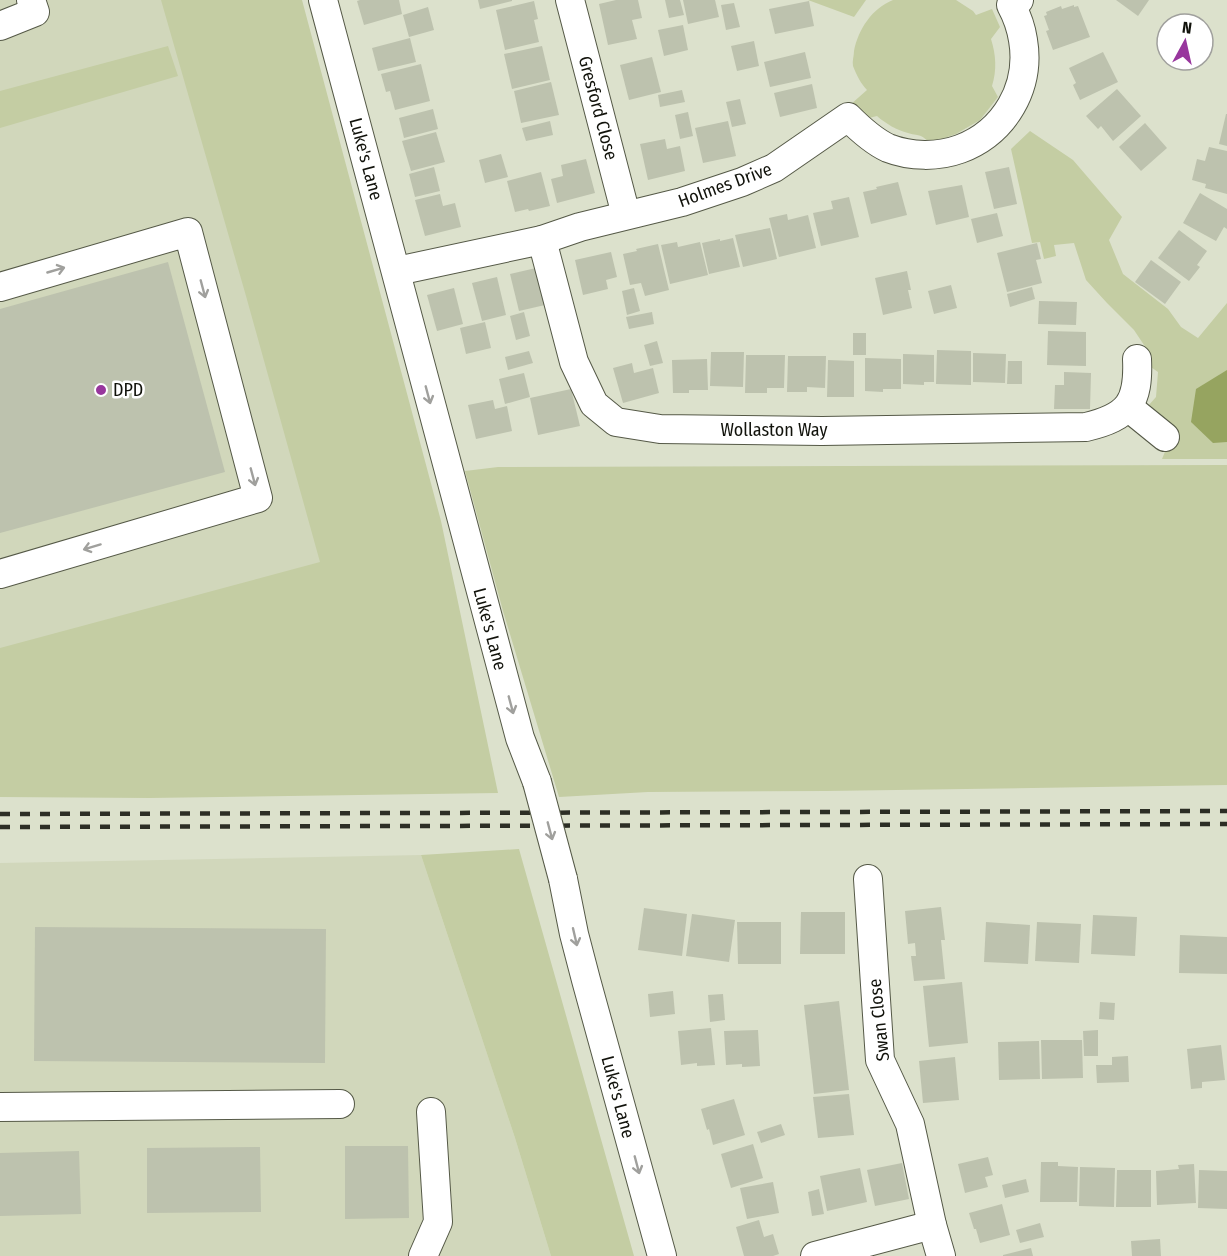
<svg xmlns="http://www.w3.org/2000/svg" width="1227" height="1256" font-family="'Fira Sans Condensed',sans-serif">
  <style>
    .built { fill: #d1d7bb }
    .green { fill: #c4cda3 }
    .water { fill: #96a460 }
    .building { fill: #bdc2ae }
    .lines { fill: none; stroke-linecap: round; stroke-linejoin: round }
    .minor-casing { stroke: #555947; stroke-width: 30 }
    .minor { stroke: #fff; stroke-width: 28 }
    .rail { stroke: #2c2e25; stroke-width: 4.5; stroke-dasharray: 10 10; stroke-linecap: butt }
    .minor-bridge-casing { stroke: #555947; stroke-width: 30; stroke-linecap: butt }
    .minor-bridge { stroke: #fff; stroke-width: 28 }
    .oneway { stroke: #a0a09d }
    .poi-dot { fill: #98369d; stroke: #fff; stroke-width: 2 }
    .labels { text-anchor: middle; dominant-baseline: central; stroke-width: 5; stroke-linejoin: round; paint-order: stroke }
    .street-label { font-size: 18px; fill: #11120b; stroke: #fff }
    .poi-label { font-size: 18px; fill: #11120b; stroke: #fff; text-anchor: start }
  </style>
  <rect width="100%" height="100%" fill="#dce1cc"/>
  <g class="built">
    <polygon points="0,0 222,0 365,563 0,710"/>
    <polygon points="421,855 515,1138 551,1256 0,1256 0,863"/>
  </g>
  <g class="green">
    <polygon points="161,0 302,0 441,521 498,793 149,798 0,797 0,648 320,562 246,296"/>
    <polygon points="808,0 866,0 854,17"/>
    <path d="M 893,0 L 956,0 L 973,11 L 976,15 L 992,9 L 1000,27 L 991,39 C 996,55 997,70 992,86 L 998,97 L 980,120 L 956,134 L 930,143 C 919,133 922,137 908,133 C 897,130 886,124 877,116 L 861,120 L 850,105 L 867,90 C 861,84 856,74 853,66 C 852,61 854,56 854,51 C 858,30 872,8 893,0 Z"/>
    <polygon points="168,46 178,76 0,128 0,91"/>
    <polygon points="1030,131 1073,160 1122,217 1109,240 1123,274 1168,309 1181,327 1198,338 1227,303 1227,459 1162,459 1173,432 1148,406 1156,397 1158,372 1145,363 1146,348 1134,330 1107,303 1086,280 1074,243 1054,245 1056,256 1044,259 1040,242 1032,243 1011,149"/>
    <polygon points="1227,465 1227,785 826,791 648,792 559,797 503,611 465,471 498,467"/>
    <polygon points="519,849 634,1256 551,1256 515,1138 421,855"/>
  </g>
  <polygon class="water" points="1227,370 1227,442 1213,443 1191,422 1196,389"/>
  <g class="building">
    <polygon points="360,0 399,0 402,14 364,25 357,1"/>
    <polygon points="478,0 512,0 512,1 480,9"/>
    <polygon points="616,0 638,0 642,18 632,20 637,39 608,45 599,4"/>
    <polygon points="665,0 680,0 684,15 669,18"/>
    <polygon points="683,0 715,0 719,17 688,24"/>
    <polygon points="1116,0 1149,0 1138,16"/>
    <polygon points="534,1 538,19 534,20 539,42 505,50 496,10"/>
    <polygon points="809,1 814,26 775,34 769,9"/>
    <polygon points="734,3 740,27 726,30 721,5"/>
    <polygon points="1074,5 1074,7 1078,6 1090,37 1053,50 1046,31 1049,30 1044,16 1047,15 1046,12 1061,6 1062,9"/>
    <polygon points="428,7 434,30 409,37 403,15"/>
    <polygon points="683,25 688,50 664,56 658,30"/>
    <polygon points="410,38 416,62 378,71 372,48"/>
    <polygon points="754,41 759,66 737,71 731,46"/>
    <polygon points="542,46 550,80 512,89 504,54"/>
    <polygon points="805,52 811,78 770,87 764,62"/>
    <polygon points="1103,52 1118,82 1080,100 1073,85 1076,83 1069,68"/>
    <polygon points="652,57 661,92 629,100 620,65"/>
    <polygon points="421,64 430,101 395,110 390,91 386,92 381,74"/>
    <polygon points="551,82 559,115 521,123 514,91"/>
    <polygon points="812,84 817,108 780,117 774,93"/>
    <polygon points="1117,89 1141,116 1113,141 1101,126 1098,129 1086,116"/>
    <polygon points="682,90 685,102 660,107 658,95"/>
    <polygon points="740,99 746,124 732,127 726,102"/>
    <polygon points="433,109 438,129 404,138 399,118"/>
    <polygon points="688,112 693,136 680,139 675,115"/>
    <polygon points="1226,114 1227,114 1227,146 1219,144"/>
    <polygon points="550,121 553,135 526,141 522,128"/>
    <polygon points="728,121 736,156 703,163 695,128"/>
    <polygon points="1145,123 1167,148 1141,171 1119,147"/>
    <polygon points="436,132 445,162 411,171 402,141"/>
    <polygon points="665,139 667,149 680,146 685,171 648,180 640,144"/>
    <polygon points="1209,147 1227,151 1227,194 1205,188 1206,184 1192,180 1197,159 1205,161"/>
    <polygon points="501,154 508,177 485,183 479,160"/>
    <polygon points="586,159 595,193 557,203 551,179 563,176 561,165"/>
    <polygon points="434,167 440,191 415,197 409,174"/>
    <polygon points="1009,167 1017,204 994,209 985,172"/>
    <polygon points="541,172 550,206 529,211 528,209 515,212 507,181"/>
    <polygon points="898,182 907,215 871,224 863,192 877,189 876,187"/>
    <polygon points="962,185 969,217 936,225 928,191"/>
    <polygon points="1200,193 1227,209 1227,229 1224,227 1216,241 1183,223"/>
    <polygon points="440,194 443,206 455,203 461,227 425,236 415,200"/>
    <polygon points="849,197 859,237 821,246 813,213 833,209 831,201"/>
    <polygon points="997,213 1003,236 977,243 971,219"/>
    <polygon points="787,214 788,220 808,215 816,248 779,257 769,218"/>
    <polygon points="770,228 777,259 743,267 735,235"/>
    <polygon points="1179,230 1207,251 1197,265 1200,267 1189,281 1158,258"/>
    <polygon points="733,238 740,267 709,274 702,243 720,239 720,241"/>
    <polygon points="677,242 678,247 700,242 708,275 670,284 661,245"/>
    <polygon points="1037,243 1041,259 1036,260 1042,283 1007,292 997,253"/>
    <polygon points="658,244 669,290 645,296 641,283 630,285 623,254 637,251 636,249"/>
    <polygon points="611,252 617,277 606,280 608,289 583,295 575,260"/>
    <polygon points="1151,260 1181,282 1165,304 1135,282"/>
    <polygon points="168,262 225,472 0,533 0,309"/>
    <polygon points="536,268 545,305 519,311 510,274"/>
    <polygon points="907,271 911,290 908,290 912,308 883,315 875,278"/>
    <polygon points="497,277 506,315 482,321 472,283"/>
    <polygon points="951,285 957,308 934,314 928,291"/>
    <polygon points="1032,287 1035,299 1010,307 1007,294"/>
    <polygon points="454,288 463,324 437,331 427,295"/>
    <polygon points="634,288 640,311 627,315 622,291"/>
    <polygon points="1039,301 1077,302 1076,325 1038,324"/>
    <polygon points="524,312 530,336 516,340 510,316"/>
    <polygon points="652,312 654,324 629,329 626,317"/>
    <polygon points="485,322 491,348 466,354 460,328"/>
    <polygon points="1048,331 1086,332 1086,366 1047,365"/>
    <rect x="853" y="333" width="13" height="22"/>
    <polygon points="657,341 663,363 650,366 644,345"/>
    <polygon points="937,350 971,351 971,385 936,384"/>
    <polygon points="529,351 533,363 508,370 505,357"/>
    <polygon points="711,352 744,352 743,387 710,386"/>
    <polygon points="973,353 1006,354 1005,383 973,382"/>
    <polygon points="903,354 934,355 934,382 924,382 924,385 903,384"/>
    <polygon points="746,355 785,355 784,388 767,388 767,393 745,393"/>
    <polygon points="788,356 826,356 825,388 807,387 807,392 787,392"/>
    <polygon points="865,358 901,359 901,389 883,389 883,392 865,391"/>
    <polygon points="707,359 708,390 689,390 689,393 673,393 672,360"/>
    <polygon points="828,360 854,361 854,397 827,397"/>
    <polygon points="1008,361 1022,361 1022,384 1007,384"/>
    <polygon points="632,363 634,373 653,368 659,393 623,403 613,368"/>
    <polygon points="1064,372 1091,373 1090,409 1054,409 1055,385 1064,385"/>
    <polygon points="524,373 530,397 505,404 499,379"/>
    <polygon points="571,389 580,426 538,435 530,398"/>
    <polygon points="493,400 495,409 507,406 512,431 476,439 468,405"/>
    <polygon points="941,907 945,940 941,940 945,979 914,981 911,956 916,956 915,943 908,944 905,911"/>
    <polygon points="644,908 687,914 682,956 638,950"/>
    <polygon points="801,912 845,912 845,954 800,954"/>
    <polygon points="692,914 735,920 729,962 686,956"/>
    <polygon points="1093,915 1137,917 1135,956 1091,954"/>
    <polygon points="737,922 781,922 781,964 738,964"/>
    <polygon points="986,922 1030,925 1028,964 984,962"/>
    <polygon points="1037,922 1081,924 1079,963 1035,961"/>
    <polygon points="35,927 326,929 325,1063 34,1061"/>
    <polygon points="1180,935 1227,937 1227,974 1179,973"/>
    <polygon points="962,982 968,1043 929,1047 923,986"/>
    <polygon points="673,991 675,1014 650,1017 648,994"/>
    <polygon points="723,994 725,1020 710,1022 708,995"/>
    <polygon points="839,1001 849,1090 814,1094 804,1005"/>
    <polygon points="1100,1002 1115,1003 1114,1020 1099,1019"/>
    <polygon points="711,1028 715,1065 697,1066 697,1063 681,1065 678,1031"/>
    <polygon points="758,1030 760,1066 742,1067 742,1064 726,1065 724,1031"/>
    <polygon points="1098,1030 1098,1056 1084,1056 1083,1031"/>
    <polygon points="1041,1040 1082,1040 1083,1078 1042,1079"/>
    <polygon points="1039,1041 1040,1079 999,1080 998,1042"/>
    <polygon points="1221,1045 1225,1080 1202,1082 1202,1088 1191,1089 1187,1049"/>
    <polygon points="1128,1056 1129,1082 1097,1083 1096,1065 1112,1065 1112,1057"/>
    <polygon points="955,1057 959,1100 923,1103 919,1061"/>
    <polygon points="849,1094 854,1135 818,1138 813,1097"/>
    <polygon points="734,1099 745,1135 713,1145 709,1129 707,1130 701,1109"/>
    <polygon points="781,1124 785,1135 761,1143 757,1132"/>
    <polygon points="753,1144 763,1178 731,1188 721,1154"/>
    <polygon points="345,1146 408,1146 409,1218 345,1219"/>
    <polygon points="260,1147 261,1212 147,1213 147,1148"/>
    <polygon points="79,1151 81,1214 0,1216 0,1153"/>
    <polygon points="988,1157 993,1175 985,1177 988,1187 965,1193 958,1164"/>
    <polygon points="1041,1162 1058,1162 1058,1166 1078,1167 1077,1202 1040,1202"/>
    <polygon points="902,1163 909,1199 875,1206 867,1170"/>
    <polygon points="1194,1164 1196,1203 1157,1205 1156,1171 1179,1169 1178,1165"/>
    <polygon points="1080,1167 1115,1168 1114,1207 1079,1206"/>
    <polygon points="860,1168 867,1202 827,1211 820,1176"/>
    <polygon points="1117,1170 1151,1170 1151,1207 1116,1207"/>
    <polygon points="1199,1170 1227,1171 1227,1209 1198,1208"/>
    <polygon points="1026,1179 1029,1192 1005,1198 1002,1185"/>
    <polygon points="773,1182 779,1213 747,1219 740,1188"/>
    <polygon points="819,1189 824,1214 812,1216 808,1192"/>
    <polygon points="1002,1204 1010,1235 980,1243 976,1229 974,1229 969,1213"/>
    <polygon points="759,1220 764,1237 773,1234 779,1254 773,1256 744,1256 736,1227"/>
    <polygon points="1040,1223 1044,1237 1020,1243 1016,1230"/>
    <polygon points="1160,1239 1161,1256 1132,1256 1131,1241"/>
    <polygon points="1031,1248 1033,1256 1003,1256 1003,1255"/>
  </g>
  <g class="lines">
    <g class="minor-casing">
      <g id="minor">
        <path d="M 323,0 C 390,246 454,492 520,738 L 537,782"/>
        <polyline points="570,0 626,215"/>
        <polyline points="0,26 35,12 31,0"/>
        <path d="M 542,240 L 574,362 L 594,404 L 616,422 L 660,429 L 822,431 L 1086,427 C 1129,417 1139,402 1137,359"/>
        <path d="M 397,271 L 542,240 L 580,227 L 682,202 L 742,182 L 774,168 L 848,117 C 860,129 873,141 888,148 C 911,157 938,157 960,149 C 1005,132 1031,87 1023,40 C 1021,27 1017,16 1011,5 L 1019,0"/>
        <polyline points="0,287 188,232 258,498 0,574"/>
        <polyline points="1128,407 1165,437"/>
        <polyline points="563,879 574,934 586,980 662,1256"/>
        <polyline points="868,879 880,1060 910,1124 932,1225 941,1256"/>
        <polyline points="0,1107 340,1104"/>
        <polyline points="423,1256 438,1222 431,1112"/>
        <polyline points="815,1256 932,1225"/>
      </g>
    </g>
    <use href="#minor" class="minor"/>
    <g class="rail">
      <polyline points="0,814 1227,811"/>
      <polyline points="0,827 1227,824"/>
    </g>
    <g class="minor-bridge-casing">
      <polyline id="minor-bridge" points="537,782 563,879"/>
    </g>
    <use href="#minor-bridge" class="minor-bridge"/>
  </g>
  <defs><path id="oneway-shaft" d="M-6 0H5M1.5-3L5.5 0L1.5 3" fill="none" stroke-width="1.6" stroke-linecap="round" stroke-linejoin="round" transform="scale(1.5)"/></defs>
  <g class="oneway">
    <use href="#oneway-shaft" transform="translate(56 270) rotate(-16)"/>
    <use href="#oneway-shaft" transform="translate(203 289) rotate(75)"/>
    <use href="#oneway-shaft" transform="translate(428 395) rotate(75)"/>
    <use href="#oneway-shaft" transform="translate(253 477) rotate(75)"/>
    <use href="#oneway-shaft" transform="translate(92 547) rotate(163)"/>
    <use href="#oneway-shaft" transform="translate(511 705) rotate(75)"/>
    <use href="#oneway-shaft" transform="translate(550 831) rotate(75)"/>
    <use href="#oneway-shaft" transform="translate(575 937) rotate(77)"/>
    <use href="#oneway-shaft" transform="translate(637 1165) rotate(75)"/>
  </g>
  <circle class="poi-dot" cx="101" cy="390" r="6"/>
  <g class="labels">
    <g class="street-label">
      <text transform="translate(598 108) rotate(75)">Gresford Close</text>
      <text transform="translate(366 159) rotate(75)">Luke's Lane</text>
      <text transform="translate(725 185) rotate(-20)">Holmes Drive</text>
      <text x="774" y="430">Wollaston Way</text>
      <text transform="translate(490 629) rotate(75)">Luke's Lane</text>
      <text transform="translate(879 1020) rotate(-96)">Swan Close</text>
      <text transform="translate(618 1097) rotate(75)">Luke's Lane</text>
    </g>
    <g class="poi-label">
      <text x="113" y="390">DPD</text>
    </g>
  </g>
  <g transform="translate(1185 42) rotate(8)"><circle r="28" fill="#ffffff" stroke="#a0a09d" stroke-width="1.5"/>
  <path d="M0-4.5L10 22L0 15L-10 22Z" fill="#98369d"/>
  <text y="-9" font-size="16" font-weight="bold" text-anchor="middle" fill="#11120b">N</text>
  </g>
</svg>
